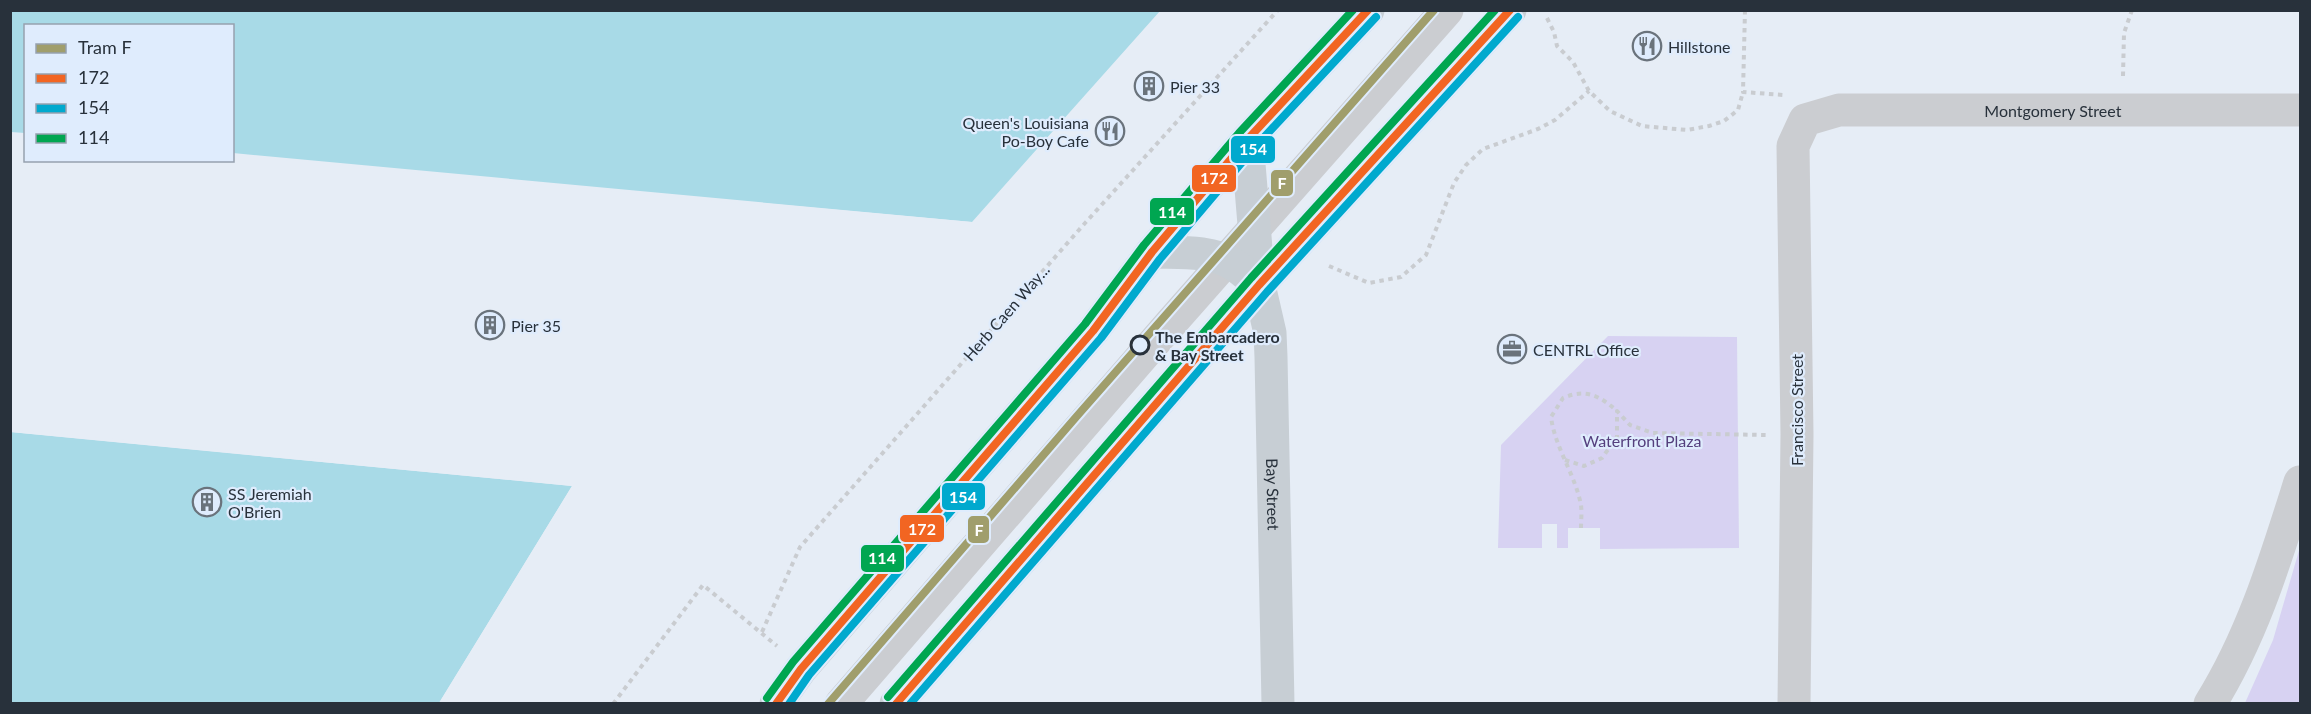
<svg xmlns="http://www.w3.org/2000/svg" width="2311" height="714" font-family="Lato,sans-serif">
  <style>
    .green { fill: #d7d2f2 }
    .water { fill: #a8dae7 }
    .pier { fill: #e6edf6 }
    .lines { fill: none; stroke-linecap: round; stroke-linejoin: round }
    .path { stroke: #c9ccd0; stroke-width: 4; stroke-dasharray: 4.5 4.5; stroke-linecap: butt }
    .minor { stroke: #cbcdd1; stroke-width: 33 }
    .major { stroke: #c7ced4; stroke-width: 33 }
    .bus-1-casing { stroke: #dfecfd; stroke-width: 12 }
    .bus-2-casing { stroke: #dfecfd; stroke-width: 12 }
    .bus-3-casing { stroke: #dfecfd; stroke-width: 12 }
    .bus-1 { stroke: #f26522; stroke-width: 8 }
    .bus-2 { stroke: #00a9ce; stroke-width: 8 }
    .bus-3 { stroke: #00a651; stroke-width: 8 }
    .tram-1-casing { stroke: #dfecfd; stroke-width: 12 }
    .tram-1 { stroke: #a09e6c; stroke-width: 8 }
    .stop-dot { fill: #dfecfd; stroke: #28313b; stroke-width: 3 }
    .labels { text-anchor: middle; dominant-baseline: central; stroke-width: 4.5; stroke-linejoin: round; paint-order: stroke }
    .poi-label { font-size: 16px; fill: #28313b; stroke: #dfecfd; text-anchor: start }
    .street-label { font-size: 16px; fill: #28313b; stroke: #dfecfd }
    .stop-label { font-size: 16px; font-weight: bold; fill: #28313b; stroke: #dfecfd; text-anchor: start }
    .park-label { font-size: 16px; fill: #543f7d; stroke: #dfecfd }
    .line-badge { stroke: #dfecfd; stroke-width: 2 }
    .badge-label { font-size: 16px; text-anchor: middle; font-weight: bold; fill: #fff }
  </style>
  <rect width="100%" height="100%" fill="#e6edf6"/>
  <g class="green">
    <polygon points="1608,336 1737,337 1739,548 1600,549 1600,528 1568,528 1568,548 1557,548 1557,524 1542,524 1542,548 1498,548 1501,445"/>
    <polygon points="2300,547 2300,703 2245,703 2273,640"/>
  </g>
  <g class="water">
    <polygon points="10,11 11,10 1160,11 972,222 233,153 232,26 26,26 25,133 11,132"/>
    <polygon points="10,432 572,486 439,703 11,703"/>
  </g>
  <g class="pier">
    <polygon points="233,155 972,222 969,225"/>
    <polygon points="11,429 572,483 575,486 443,704 439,703 572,486 11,432"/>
  </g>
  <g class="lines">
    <g class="path">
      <polyline points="1745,10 1743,92 1784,95"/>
      <polyline points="1547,18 1554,32 1557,46 1573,62 1589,91 1610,111 1642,126 1687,130 1709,126 1724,121 1738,110 1743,92"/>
      <polyline points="2123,76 2124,33 2132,10"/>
      <polyline points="1329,266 1369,283 1401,277 1426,255 1454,183 1466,165 1483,149 1538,129 1555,120 1589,91"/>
      <polyline points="1565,460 1584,466 1602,458 1617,437 1617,411 1630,425 1653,433 1766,435"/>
      <path d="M 1581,528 C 1581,521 1582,512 1581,505 C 1575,474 1555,448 1551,417 L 1563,398 C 1586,388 1600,396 1617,411"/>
      <polyline points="762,632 800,547 1086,222 1278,10"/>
      <polyline points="613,704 703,585 777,646"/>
    </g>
    <g class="minor">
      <polyline points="841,704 1171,323 1447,10"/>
      <path id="s1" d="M 1794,704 L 1797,434 L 1793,146 L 1805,120 L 1839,110 L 2300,110"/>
      <path d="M 2210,704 C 2253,635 2276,558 2300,482"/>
    </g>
    <g class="major">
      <path id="s2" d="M 1247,140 L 1259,285 L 1270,333 L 1271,357 L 1278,704"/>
      <path d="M 1152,252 C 1178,253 1210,250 1233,264 C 1242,270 1251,278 1259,285"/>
      <polyline points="776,704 801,669 1093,331 1152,252 1247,140 1368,10"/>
      <polyline points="896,704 1259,285 1510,10"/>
    </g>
    <g class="bus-1-casing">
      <g id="bus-1">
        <polyline points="776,704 801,669 1093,331 1152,252 1247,140 1368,10"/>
        <polyline points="896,704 1259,285 1510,10"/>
      </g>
    </g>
    <g class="bus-2-casing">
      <g id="bus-2">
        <polyline points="789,704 809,675 1101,338 1160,259 1255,147 1376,17"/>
        <polyline points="910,704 1267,292 1518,17"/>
      </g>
    </g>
    <g class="bus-3-casing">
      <g id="bus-3">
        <polyline points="888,697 1251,278 1495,10"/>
        <polyline points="767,698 793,662 1085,324 1144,245 1239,133 1353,10"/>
      </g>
    </g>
    <use href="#bus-1" class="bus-1"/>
    <use href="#bus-2" class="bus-2"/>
    <use href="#bus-3" class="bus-3"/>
    <g class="tram-1-casing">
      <polyline id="tram-1" points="828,704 1077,416 1434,10"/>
    </g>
    <use href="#tram-1" class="tram-1"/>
  </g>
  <defs>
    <g id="restaurant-ring" transform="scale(1.5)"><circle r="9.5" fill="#dfecfd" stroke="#6a737c" stroke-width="1.5"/><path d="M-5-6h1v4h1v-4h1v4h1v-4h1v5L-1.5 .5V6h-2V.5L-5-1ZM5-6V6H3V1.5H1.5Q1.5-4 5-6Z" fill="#6a737c"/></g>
    <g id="building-ring" transform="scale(1.5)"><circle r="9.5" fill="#dfecfd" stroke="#6a737c" stroke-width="1.5"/><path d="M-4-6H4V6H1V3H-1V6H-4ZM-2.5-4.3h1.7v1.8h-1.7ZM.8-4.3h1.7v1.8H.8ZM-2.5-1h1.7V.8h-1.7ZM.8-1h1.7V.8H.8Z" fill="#6a737c"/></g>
    <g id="office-ring" transform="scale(1.5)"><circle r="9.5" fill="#dfecfd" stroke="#6a737c" stroke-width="1.5"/><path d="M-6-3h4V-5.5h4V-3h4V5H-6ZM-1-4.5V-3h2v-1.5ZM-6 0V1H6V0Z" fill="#6a737c"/></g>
  </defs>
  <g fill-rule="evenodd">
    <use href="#restaurant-ring" x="1647" y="46"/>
    <use href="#building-ring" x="1149" y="86"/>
    <use href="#restaurant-ring" x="1110" y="131"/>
    <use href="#building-ring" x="490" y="325"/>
    <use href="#office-ring" x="1512" y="349"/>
    <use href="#building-ring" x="207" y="502"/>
  </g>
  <circle class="stop-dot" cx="1140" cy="345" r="9"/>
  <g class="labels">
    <g class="poi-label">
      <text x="1668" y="46">Hillstone</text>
      <text x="1170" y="86">Pier 33</text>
      <text x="1089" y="122" text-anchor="end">Queen's Louisiana<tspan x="1089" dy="18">Po-Boy Cafe</tspan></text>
      <text x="511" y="325">Pier 35</text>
      <text x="1533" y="349">CENTRL Office</text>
      <text x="228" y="493">SS Jeremiah<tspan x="228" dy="18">O'Brien</tspan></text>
    </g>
    <g class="street-label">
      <text stroke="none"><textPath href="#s1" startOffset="836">Montgomery Street</textPath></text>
      <text transform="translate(1006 312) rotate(-49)">Herb Caen Way...</text>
      <text transform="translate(1796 410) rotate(-90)">Francisco Street</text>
      <text stroke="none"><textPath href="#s2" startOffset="356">Bay Street</textPath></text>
    </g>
    <g class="stop-label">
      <text x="1155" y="336">The Embarcadero<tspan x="1155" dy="18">&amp; Bay Street</tspan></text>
    </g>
    <g class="park-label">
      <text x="1642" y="440">Waterfront Plaza</text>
    </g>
  </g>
  <g class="line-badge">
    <rect x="1230" y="135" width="46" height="29" rx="6" fill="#00a9ce"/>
    <rect x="1191" y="164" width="46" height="29" rx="6" fill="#f26522"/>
    <rect x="1270" y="169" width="24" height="28" rx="6" fill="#a09e6c"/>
    <rect x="1149" y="197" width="46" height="29" rx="6" fill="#00a651"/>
    <rect x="941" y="482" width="45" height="29" rx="6" fill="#00a9ce"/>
    <rect x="899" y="514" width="46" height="29" rx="6" fill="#f26522"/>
    <rect x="967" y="515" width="23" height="29" rx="6" fill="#a09e6c"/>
    <rect x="860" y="544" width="45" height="29" rx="6" fill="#00a651"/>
  </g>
  <g class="badge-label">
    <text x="1253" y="155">154</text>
    <text x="1214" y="184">172</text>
    <text x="1282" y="189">F</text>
    <text x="1172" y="218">114</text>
    <text x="963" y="503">154</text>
    <text x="922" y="535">172</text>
    <text x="979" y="536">F</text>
    <text x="882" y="564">114</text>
  </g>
  <rect width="2311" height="714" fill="none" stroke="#28313b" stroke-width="24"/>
  <rect x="24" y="24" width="210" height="138" fill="#dfecfd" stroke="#96a1af" stroke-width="1.5"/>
  <rect x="36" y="44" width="30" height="9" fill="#a09e6c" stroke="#96a1af" stroke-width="1.5"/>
  <text x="78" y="54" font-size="18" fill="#28313b">Tram F</text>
  <rect x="36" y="74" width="30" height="9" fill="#f26522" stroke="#96a1af" stroke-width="1.5"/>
  <text x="78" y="84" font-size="18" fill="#28313b">172</text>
  <rect x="36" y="104" width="30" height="9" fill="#00a9ce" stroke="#96a1af" stroke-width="1.5"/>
  <text x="78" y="114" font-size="18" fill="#28313b">154</text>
  <rect x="36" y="134" width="30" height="9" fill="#00a651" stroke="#96a1af" stroke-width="1.5"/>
  <text x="78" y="144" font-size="18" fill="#28313b">114</text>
</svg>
